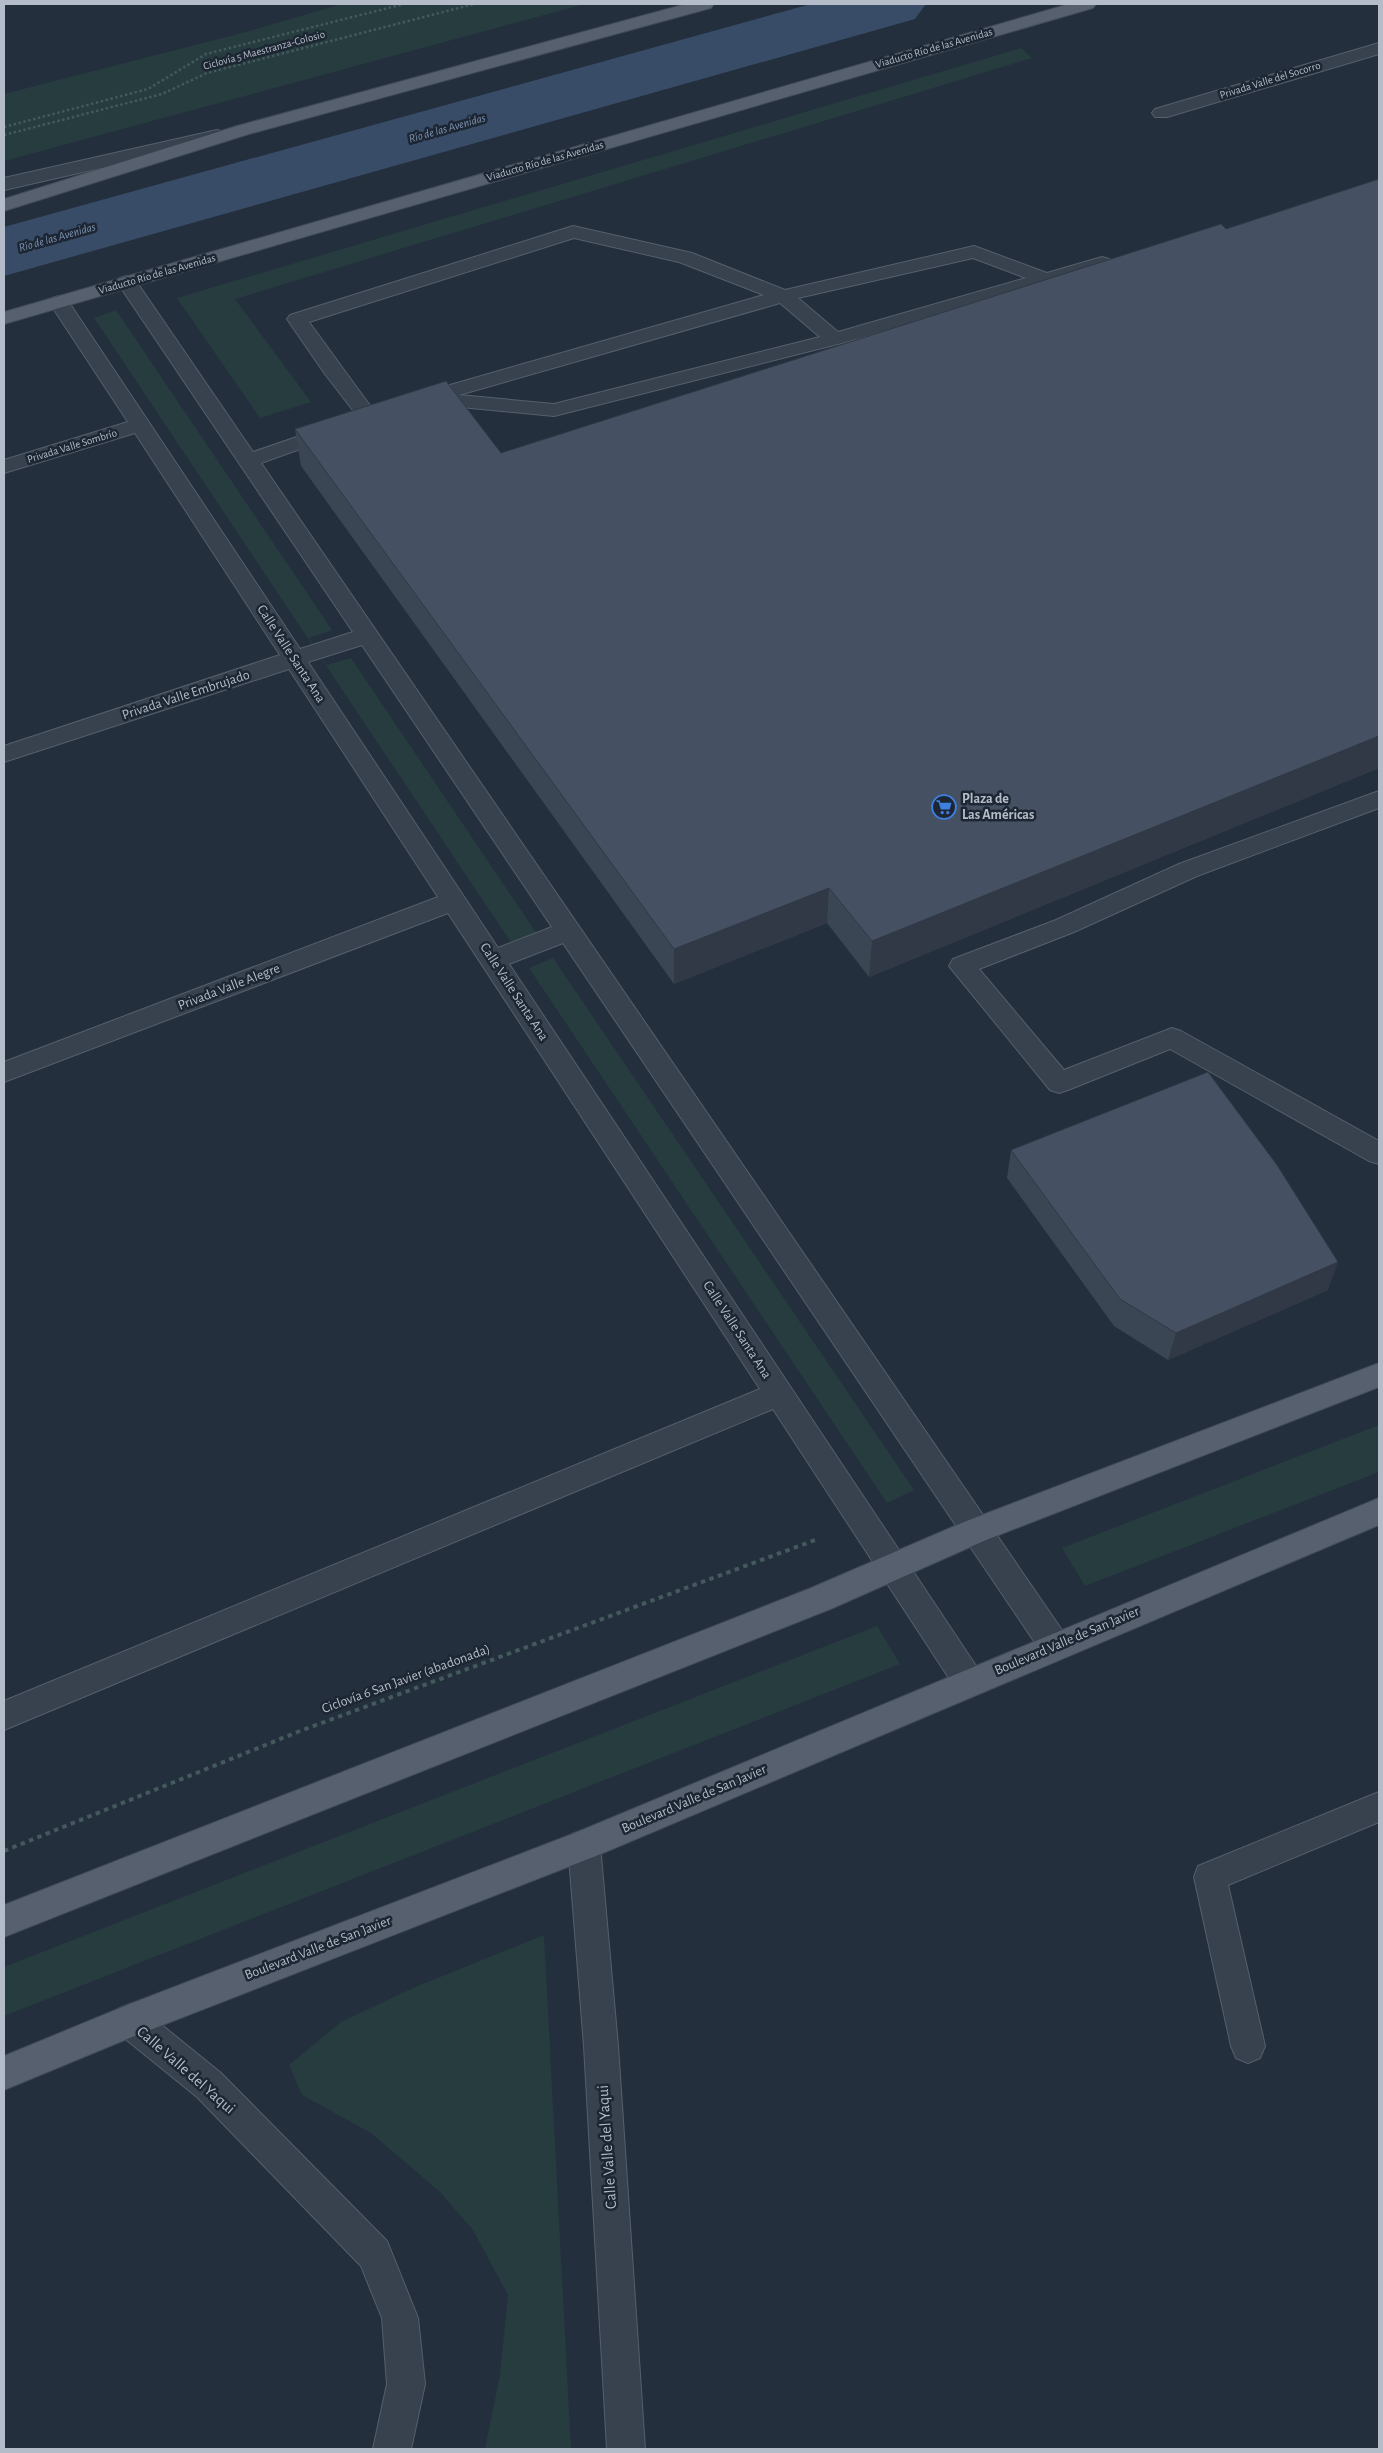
<svg xmlns="http://www.w3.org/2000/svg" width="1383" height="2453" font-family="'Alegreya Sans',sans-serif">
  <style>
    .green { fill: #263c3f }
    .lines { fill: none; stroke-linecap: round; stroke-linejoin: round }
    .river { fill: #394c67; fill-rule: evenodd }
    .minor-casing { stroke: #565f6c; stroke-width: 2 }
    .major-casing { stroke: #414a57; stroke-width: 2 }
    .path-far1 { stroke: #44595c; stroke-width: 2.5; stroke-dasharray: 2.5 2.5; stroke-linecap: butt }
    .path { stroke: #44595c; stroke-width: 4; stroke-dasharray: 4.5 4.5; stroke-linecap: butt }
    .minor { fill: #38414e; fill-rule: evenodd }
    .major { fill: #56606e; fill-rule: evenodd }
    .wall { fill: #3b4654 }
    .shaded-wall { fill: #303945 }
    .building { fill: #455162; stroke: #303945 }
    .labels { text-anchor: middle; dominant-baseline: central; stroke-width: 5; stroke-linejoin: round; paint-order: stroke }
    .far-street-label { font-size: 11px; fill: #b4bcc9; stroke: #1d2633 }
    .far-water-label { font-size: 12px; font-style: italic; fill: #7c92b1; stroke: #1d2633 }
    .street-label { font-size: 14px; fill: #b4bcc9; stroke: #1d2633 }
    .poi-label { font-size: 14px; font-weight: bold; fill: #b4bcc9; stroke: #1d2633; text-anchor: start }
    .near-street-label { font-size: 16px; fill: #b4bcc9; stroke: #1d2633 }
  </style>
  <rect width="100%" height="100%" fill="#242f3e"/>
  <g class="green">
    <polygon points="342,4 585,4 4,161 4,94 242,33"/>
    <polygon points="1021,48 1032,58 235,299 311,402 260,418 177,298"/>
    <polygon points="116,310 332,630 309,638 327,665 351,658 537,934 512,944 94,318"/>
    <polygon points="553,958 914,1490 887,1503 529,968"/>
    <polygon points="1379,1425 1379,1472 1085,1586 1062,1548"/>
    <polygon points="877,1626 900,1664 4,2016 4,1967"/>
    <polygon points="544,1935 571,2449 485,2449 500,2375 508,2295 473,2230 440,2192 371,2133 302,2095 289,2065 341,2022 413,1988"/>
  </g>
  <g class="lines">
    <polygon class="river" points="811,4 926,4 915,19 4,276 4,227"/>
    <g class="minor-casing">
      <g id="minor">
        <polygon points="1379,43 1379,54 1167,117 1155,117 1152,113 1155,109"/>
        <polygon points="217,130 224,132 226,136 224,140 4,190 4,178"/>
        <path d="M 573,226 L 692,253 L 785,290 L 974,246 L 1047,273 L 1102,257 L 1109,259 L 1112,263 L 1109,267 L 842,343 L 554,416 L 429,404 L 422,402 L 419,398 L 422,394 L 433,392 L 436,389 L 764,295 L 679,262 L 574,238 L 309,322 L 379,418 L 376,422 L 369,424 L 362,422 L 325,374 L 287,319 L 290,315 ZM 973,258 L 1026,278 L 838,332 L 798,298 ZM 780,303 L 820,337 L 554,404 L 459,395 Z"/>
        <path d="M 127,276 L 134,278 L 253,452 L 332,425 L 339,427 L 342,431 L 339,435 L 261,463 L 1066,1636 L 1070,1646 L 1066,1656 L 1055,1660 L 1044,1656 L 563,943 L 509,964 L 980,1672 L 985,1682 L 980,1692 L 969,1696 L 958,1692 L 773,1409 L 4,1730 L 4,1701 L 760,1389 L 448,913 L 4,1082 L 4,1062 L 438,897 L 289,669 L 4,762 L 4,746 L 280,655 L 135,433 L 4,473 L 4,460 L 128,422 L 49,302 L 52,298 L 59,296 L 66,298 L 300,649 L 353,632 L 117,282 L 120,278 ZM 362,645 L 552,927 L 498,948 L 308,662 Z"/>
        <polygon points="1379,791 1379,808 1197,876 1074,932 979,969 1064,1070 1172,1028 1181,1031 1379,1141 1379,1164 1369,1161 1170,1049 1068,1090 1059,1093 1050,1090 949,966 953,959 1056,920 1179,864"/>
        <polygon points="1379,1792 1379,1822 1228,1885 1265,2046 1260,2058 1248,2063 1236,2058 1231,2046 1194,1877 1198,1866"/>
        <polygon points="584,1830 596,1834 600,1845 618,2046 645,2449 607,2449 584,2046 568,1845 572,1834"/>
        <polygon points="130,2004 142,2009 221,2073 387,2241 418,2318 425,2384 411,2449 373,2449 387,2384 382,2318 361,2266 197,2097 118,2033 113,2021 118,2009"/>
      </g>
    </g>
    <g class="major-casing">
      <g id="major">
        <polygon points="686,4 714,4 711,8 249,134 4,211 4,199 237,126"/>
        <polygon points="1069,4 1096,4 1093,8 4,324 4,312"/>
        <polygon points="1379,1363 1379,1387 986,1540 833,1608 4,1937 4,1905 811,1588 964,1522"/>
        <polygon points="1379,1498 1379,1525 596,1856 132,2037 4,2090 4,2056 130,2004 575,1833"/>
      </g>
    </g>
    <g class="path-far1">
      <polyline points="4,127 148,89 206,54 404,4"/>
      <polyline points="4,135 162,94 207,73 474,4"/>
    </g>
    <polyline class="path" points="4,1851 300,1731 818,1539"/>
    <use href="#minor" class="minor"/>
    <use href="#major" class="major"/>
  </g>
  <g class="wall">
    <polygon points="1379,179 1379,768 869,977 827,923 674,984 301,466 295,429 501,453 1226,229"/>
    <polygon points="1011,1150 1328,1290 1168,1360 1114,1326 1007,1178"/>
  </g>
  <g class="shaded-wall">
    <polygon points="1379,736 1379,768 869,977 872,941"/>
    <polygon points="829,888 827,923 674,984 674,949"/>
    <polygon points="1338,1262 1328,1290 1168,1360 1176,1333"/>
  </g>
  <g class="building">
    <polygon points="1379,179 1379,736 872,941 829,888 674,949 295,429 446,381 501,453 1221,224 1226,229"/>
    <polygon points="1208,1072 1277,1165 1338,1262 1176,1333 1120,1299 1011,1150"/>
  </g>
  <defs>
    <g id="supermarket-ring" transform="scale(1.25)"><circle r="9.5" fill="#1d2633" stroke="#3f7fe0" stroke-width="1.5"/><path d="M-6-5.5h2.5l.6 2H6L4.5 2H-2.5L-4.4-4H-6ZM-1.5 3.2a1.3 1.3 0 1 0 .1 0ZM3 3.2a1.3 1.3 0 1 0 .1 0Z" fill="#3f7fe0"/></g>
  </defs>
  <g fill-rule="evenodd">
    <use href="#supermarket-ring" x="944" y="807"/>
  </g>
  <g class="labels">
    <g class="far-street-label">
      <text transform="translate(934 48) rotate(-16)">Viaducto Río de las Avenidas</text>
      <text transform="translate(264 50) rotate(-15)">Ciclovía 5 Maestranza-Colosio</text>
      <text transform="translate(1270 80) rotate(-17)">Privada Valle del Socorro</text>
      <text transform="translate(545 161) rotate(-16)">Viaducto Río de las Avenidas</text>
      <text transform="translate(157 274) rotate(-16)">Viaducto Río de las Avenidas</text>
      <text transform="translate(72 446) rotate(-17)">Privada Valle Sombrío</text>
    </g>
    <g class="far-water-label">
      <text transform="translate(447 128) rotate(-16)">Río de las Avenidas</text>
      <text transform="translate(57 237) rotate(-16)">Río de las Avenidas</text>
    </g>
    <g class="street-label">
      <text transform="translate(291 654) rotate(57)">Calle Valle Santa Ana</text>
      <text transform="translate(186 695) rotate(-18)">Privada Valle Embrujado</text>
      <text transform="translate(229 987) rotate(-21)">Privada Valle Alegre</text>
      <text transform="translate(514 992) rotate(57)">Calle Valle Santa Ana</text>
      <text transform="translate(737 1330) rotate(57)">Calle Valle Santa Ana</text>
      <text transform="translate(1067 1641) rotate(-23)">Boulevard Valle de San Javier</text>
      <text transform="translate(406 1679) rotate(-20)">Ciclovía 6 San Javier (abadonada)</text>
      <text transform="translate(694 1799) rotate(-23)">Boulevard Valle de San Javier</text>
      <text transform="translate(318 1948) rotate(-21)">Boulevard Valle de San Javier</text>
    </g>
    <g class="poi-label">
      <text x="962" y="799">Plaza de<tspan x="962" dy="16">Las Américas</tspan></text>
    </g>
    <g class="near-street-label">
      <text transform="translate(186 2070) rotate(41)">Calle Valle del Yaqui</text>
      <text transform="translate(607 2147) rotate(-94)">Calle Valle del Yaqui</text>
    </g>
  </g>
  <rect width="1383" height="2453" fill="none" stroke="#b4bcc9" stroke-width="10"/>
</svg>
